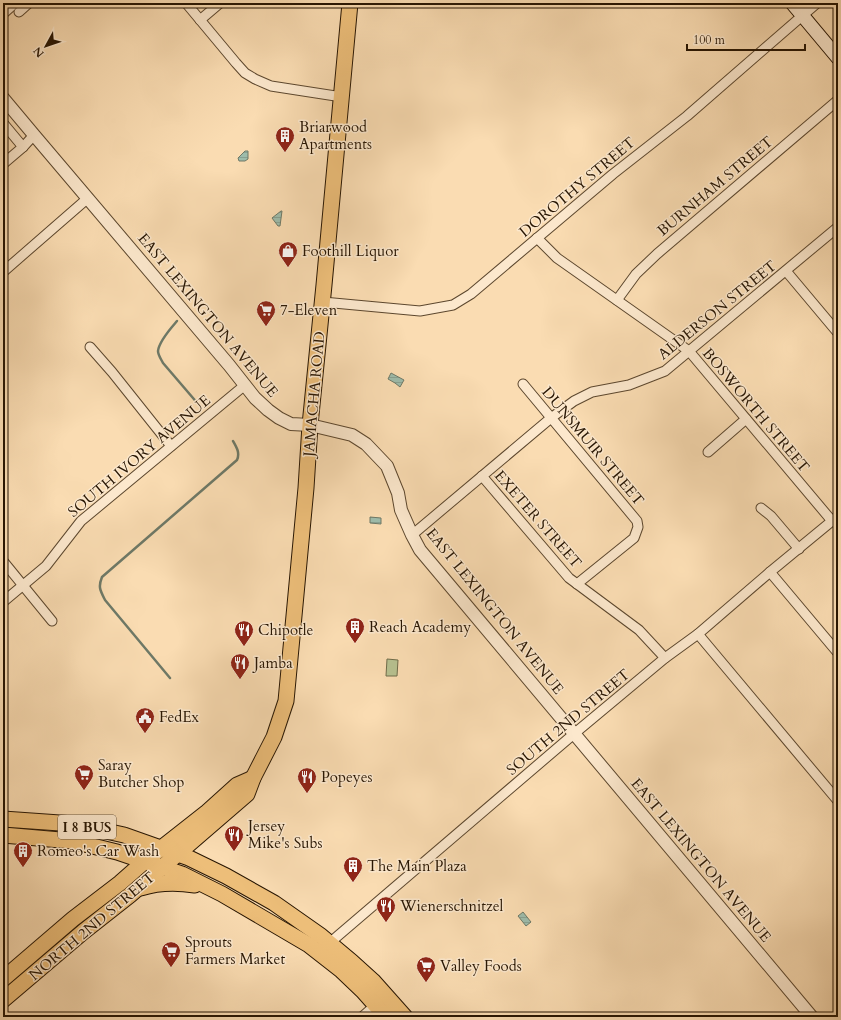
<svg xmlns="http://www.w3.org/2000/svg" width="841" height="1020" font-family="Cardo,serif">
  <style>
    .grass { fill: #b7c291; stroke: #6f6c4a }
    .water { fill: url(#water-rules); stroke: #6e7967 }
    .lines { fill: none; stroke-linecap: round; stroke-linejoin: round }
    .stream { stroke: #6e7967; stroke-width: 2.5 }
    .minor-casing { stroke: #5c472e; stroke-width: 11 }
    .tertiary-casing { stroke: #5c472e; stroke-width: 14 }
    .secondary-casing { stroke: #271502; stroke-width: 15 }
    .primary-casing { stroke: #271502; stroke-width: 17 }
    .minor { stroke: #fce8cd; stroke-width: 9 }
    .tertiary { stroke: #fce8cd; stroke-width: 12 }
    .secondary { stroke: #fce8cd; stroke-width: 13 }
    .primary { stroke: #edbe79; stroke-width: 15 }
    .labels { text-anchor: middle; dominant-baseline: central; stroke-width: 3; stroke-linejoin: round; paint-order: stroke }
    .shield { fill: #fce8cd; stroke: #67543f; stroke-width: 1 }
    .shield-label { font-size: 14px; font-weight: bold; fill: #271502 }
    .poi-label { font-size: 15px; fill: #271502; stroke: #fce8cd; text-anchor: start }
    .street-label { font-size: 15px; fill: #271502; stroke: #fce8cd }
  </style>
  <defs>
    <pattern id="water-rules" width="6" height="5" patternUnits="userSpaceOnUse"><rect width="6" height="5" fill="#9ebcab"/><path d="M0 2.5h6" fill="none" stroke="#88a192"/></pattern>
  </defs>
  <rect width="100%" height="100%" fill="#fadcb2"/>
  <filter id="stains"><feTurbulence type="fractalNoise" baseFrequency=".005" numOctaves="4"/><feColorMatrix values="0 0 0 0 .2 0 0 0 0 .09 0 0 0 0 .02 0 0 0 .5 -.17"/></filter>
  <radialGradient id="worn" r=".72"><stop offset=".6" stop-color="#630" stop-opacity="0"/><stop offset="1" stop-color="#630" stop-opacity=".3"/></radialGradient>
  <polygon class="grass" points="387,659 398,660 397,676 386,676"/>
  <g class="water">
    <polygon points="245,151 248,151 248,159 245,161 239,161 238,158"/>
    <polygon points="281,211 282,211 280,226 278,226 272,218"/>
    <polygon points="391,373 404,380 400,387 395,383 388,379"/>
    <polygon points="370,517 381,518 381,524 370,523"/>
    <polygon points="523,912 531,922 526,926 518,916"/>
  </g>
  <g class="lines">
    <g class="stream">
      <path d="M 177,321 C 171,328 159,341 158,351 C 158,355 161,359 163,363 L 199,405"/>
      <path d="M 170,678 L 105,600 C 100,590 98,587 102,577 L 237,460 C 240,453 237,448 233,441"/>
    </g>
    <g class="minor-casing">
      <g id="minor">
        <polyline points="186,3 236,63 245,73 255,79 271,86 342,97"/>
        <polyline points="19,12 29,3"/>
        <polyline points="3,14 12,6"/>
        <polyline points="200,20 220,3"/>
        <polyline points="3,123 23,147"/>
        <polyline points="3,164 23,147 34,135"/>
        <polyline points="537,238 557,258 689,351 832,521"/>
        <polyline points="786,271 838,333"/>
        <polyline points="3,272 88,198"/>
        <polyline points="617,300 636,274 657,254 838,100"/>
        <polyline points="323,302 420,311 453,305 471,294 613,174 687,116 817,3"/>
        <polyline points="90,347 112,372 171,446"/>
        <polyline points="523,384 637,521 638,527 634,538 577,584"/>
        <polyline points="708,452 746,419"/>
        <polyline points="482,476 569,578 639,630 665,658"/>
        <polyline points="761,508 771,516 799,549"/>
        <polyline points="412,535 551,418 574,401 592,392 629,385 665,371 838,227"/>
        <polyline points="3,561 52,621"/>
        <polyline points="770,572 838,653"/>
        <polyline points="3,602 46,566 81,521 245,385"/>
        <polyline points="698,634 838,801"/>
        <polyline points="326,946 575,733 665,658 698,634 770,572 838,516"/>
        <polyline points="362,1017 378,1003"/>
      </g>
    </g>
    <g class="tertiary-casing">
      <polyline id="tertiary" points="3,98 34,135 229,365 255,398 268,410 279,418 291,424 310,425 352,435 366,444 387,466 398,493 401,510 412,535 420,550 812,1017"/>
    </g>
    <g class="secondary-casing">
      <polyline id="secondary" points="792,3 838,58"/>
    </g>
    <g class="primary-casing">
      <g id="primary">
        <polyline points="3,819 74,824 124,835 189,858 226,876 274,903 321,936 352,962 373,981 405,1017"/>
        <polyline points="3,835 72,841 117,852 182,874 222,894 309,945 341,970 363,991 386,1017"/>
        <path d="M 141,888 C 159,882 176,882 195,885"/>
        <polyline points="3,979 73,919 120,883 145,861 206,813 237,785 253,778"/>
        <polyline points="3,1000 83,932 130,895 247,794 253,778 274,737 286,701 306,488 310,425 324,285 350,3"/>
      </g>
    </g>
    <use href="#minor" class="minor"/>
    <use href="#tertiary" class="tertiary"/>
    <use href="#secondary" class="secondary"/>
    <use href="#primary" class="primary"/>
  </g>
  <defs>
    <g id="building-pin" transform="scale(1)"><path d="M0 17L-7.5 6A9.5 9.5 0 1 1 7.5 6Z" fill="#8f2418" stroke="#fce8cd"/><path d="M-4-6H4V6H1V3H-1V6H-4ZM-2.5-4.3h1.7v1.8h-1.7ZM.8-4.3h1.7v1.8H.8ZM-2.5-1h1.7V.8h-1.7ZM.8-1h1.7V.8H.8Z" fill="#fff"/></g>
    <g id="shop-pin" transform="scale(1)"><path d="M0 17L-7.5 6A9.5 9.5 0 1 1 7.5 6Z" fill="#8f2418" stroke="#fce8cd"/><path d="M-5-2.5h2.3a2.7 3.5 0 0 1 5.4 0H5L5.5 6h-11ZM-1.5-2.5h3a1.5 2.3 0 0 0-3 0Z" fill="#fff"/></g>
    <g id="supermarket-pin" transform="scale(1)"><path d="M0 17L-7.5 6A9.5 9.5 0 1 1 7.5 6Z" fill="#8f2418" stroke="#fce8cd"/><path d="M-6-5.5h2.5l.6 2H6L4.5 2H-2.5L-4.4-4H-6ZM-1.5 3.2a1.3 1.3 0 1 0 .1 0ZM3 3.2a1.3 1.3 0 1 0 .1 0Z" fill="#fff"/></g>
    <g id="restaurant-pin" transform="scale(1)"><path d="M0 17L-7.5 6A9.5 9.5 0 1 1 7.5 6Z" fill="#8f2418" stroke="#fce8cd"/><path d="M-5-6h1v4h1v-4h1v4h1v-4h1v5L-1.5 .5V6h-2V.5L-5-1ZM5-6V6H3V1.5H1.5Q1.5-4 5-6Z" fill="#fff"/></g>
    <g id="civic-pin" transform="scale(1)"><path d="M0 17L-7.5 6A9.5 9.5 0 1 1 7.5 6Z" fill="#8f2418" stroke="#fce8cd"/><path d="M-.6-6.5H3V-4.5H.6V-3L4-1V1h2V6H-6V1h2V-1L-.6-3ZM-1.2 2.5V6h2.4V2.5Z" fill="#fff"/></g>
  </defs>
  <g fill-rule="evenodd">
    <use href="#building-pin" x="285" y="136"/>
    <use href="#shop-pin" x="288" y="251"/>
    <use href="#supermarket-pin" x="266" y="310"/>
    <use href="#building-pin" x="355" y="627"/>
    <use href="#restaurant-pin" x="244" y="630"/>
    <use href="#restaurant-pin" x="240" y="663"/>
    <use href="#civic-pin" x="145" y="717"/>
    <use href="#supermarket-pin" x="84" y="774"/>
    <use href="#restaurant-pin" x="307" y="777"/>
    <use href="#restaurant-pin" x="234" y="835"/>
    <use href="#building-pin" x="23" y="851"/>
    <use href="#building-pin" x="353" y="866"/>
    <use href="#restaurant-pin" x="386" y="906"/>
    <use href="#supermarket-pin" x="171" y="951"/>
    <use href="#supermarket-pin" x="426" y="966"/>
  </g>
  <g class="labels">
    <rect class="shield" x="58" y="815" width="58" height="24" rx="3"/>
    <g class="shield-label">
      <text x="87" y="827">I 8 BUS</text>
    </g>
    <g class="poi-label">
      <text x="299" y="127">Briarwood<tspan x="299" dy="17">Apartments</tspan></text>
      <text x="302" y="251">Foothill Liquor</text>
      <text x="280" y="310">7-Eleven</text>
      <text x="369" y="627">Reach Academy</text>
      <text x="258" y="630">Chipotle</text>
      <text x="254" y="663">Jamba</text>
      <text x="159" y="717">FedEx</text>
      <text x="98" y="765">Saray<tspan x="98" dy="17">Butcher Shop</tspan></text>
      <text x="321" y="777">Popeyes</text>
      <text x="248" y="826">Jersey<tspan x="248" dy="17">Mike's Subs</tspan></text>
      <text x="37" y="851">Romeo's Car Wash</text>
      <text x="367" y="866">The Main Plaza</text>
      <text x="400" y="906">Wienerschnitzel</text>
      <text x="185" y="942">Sprouts<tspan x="185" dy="17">Farmers Market</tspan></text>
      <text x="440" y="966">Valley Foods</text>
    </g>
    <g class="street-label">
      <text transform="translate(715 186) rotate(-40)">BURNHAM STREET</text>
      <text transform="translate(577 187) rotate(-40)">DOROTHY STREET</text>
      <text transform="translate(717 310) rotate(-39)">ALDERSON STREET</text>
      <text transform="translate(208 315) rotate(50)">EAST LEXINGTON AVENUE</text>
      <text transform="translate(314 394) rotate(-85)">JAMACHA ROAD</text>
      <text transform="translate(756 410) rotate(50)">BOSWORTH STREET</text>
      <text transform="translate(593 446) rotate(50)">DUNSMUIR STREET</text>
      <text transform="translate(139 456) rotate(-40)">SOUTH IVORY AVENUE</text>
      <text transform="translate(538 519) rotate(49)">EXETER STREET</text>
      <text transform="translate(495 611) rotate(51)">EAST LEXINGTON AVENUE</text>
      <text transform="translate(568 722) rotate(-40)">SOUTH 2ND STREET</text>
      <text transform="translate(701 860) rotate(50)">EAST LEXINGTON AVENUE</text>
      <text transform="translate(92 926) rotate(-40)">NORTH 2ND STREET</text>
    </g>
  </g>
  <rect width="841" height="1020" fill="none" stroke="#fadcb2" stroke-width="16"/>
  <rect x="4" y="4" width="833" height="1012" fill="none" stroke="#271502" stroke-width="2"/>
  <rect x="8" y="8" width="825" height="1004" fill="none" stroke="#271502"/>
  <g transform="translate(46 46) rotate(230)" stroke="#fce8cd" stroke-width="3" paint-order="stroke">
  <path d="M0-3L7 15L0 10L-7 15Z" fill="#271502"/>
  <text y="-6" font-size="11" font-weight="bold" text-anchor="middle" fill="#271502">N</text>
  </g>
  <path d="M687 44v6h118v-6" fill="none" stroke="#271502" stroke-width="2"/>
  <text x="693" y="44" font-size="12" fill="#271502" stroke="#fce8cd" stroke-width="3" paint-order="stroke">100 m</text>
  <rect width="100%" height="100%" filter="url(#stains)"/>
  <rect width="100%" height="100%" fill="url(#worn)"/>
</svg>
